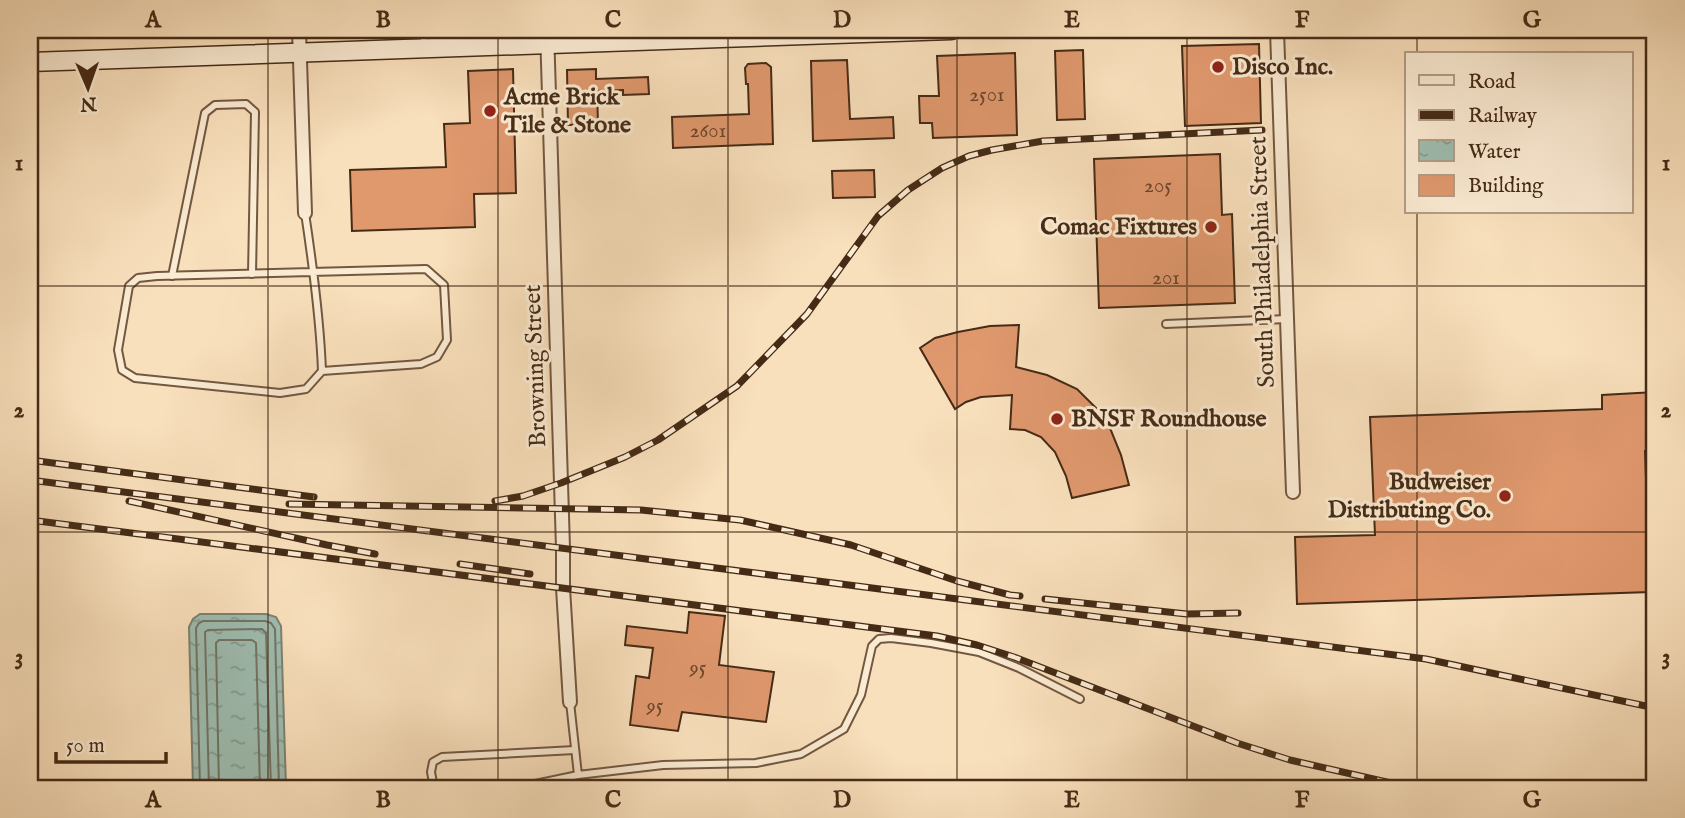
<svg xmlns="http://www.w3.org/2000/svg" width="1685" height="818" font-family="'IM FELL English',serif">
  <style>
    .water { fill: url(#water-ripples); stroke: #7a8373; stroke-width: 2 }
    .lines { fill: none; stroke-linecap: round; stroke-linejoin: round }
    .shore { stroke: #727464; stroke-width: 2 }
    .building { fill: #e0986d; stroke: #452b16; stroke-width: 2 }
    .service-casing { stroke: #725840; stroke-width: 10 }
    .minor-casing { stroke: #725840; stroke-width: 16 }
    .secondary-casing { stroke: #452b16; stroke-width: 21 }
    .service { stroke: #fbebd3; stroke-width: 6 }
    .minor { stroke: #fbebd3; stroke-width: 12 }
    .secondary { stroke: #fbebd3; stroke-width: 18 }
    .rail-casing { stroke: #452b16; stroke-width: 7 }
    .rail { stroke: #fbebd3; stroke-width: 4.5; stroke-dasharray: 13; stroke-linecap: butt }
    .grid { fill: none; stroke: #452b16; stroke-width: 2; stroke-opacity: 0.55 }
    .poi-dot { fill: #8f2418; stroke: #fbebd3; stroke-width: 2.5 }
    .labels { text-anchor: middle; dominant-baseline: central; stroke-width: 6; stroke-linejoin: round; paint-order: stroke }
    .number-label { font-size: 21px; fill: #6c462c }
    .poi-label { font-size: 24px; font-weight: bold; fill: #452b16; stroke: #fbebd3; text-anchor: start }
    .street-label { font-size: 24px; fill: #452b16; stroke: #fbebd3 }
    .neatline { fill: none; stroke: #452b16; stroke-width: 2.5 }
    .grid-label { font-size: 23px; text-anchor: middle; font-weight: bold; fill: #452b16 }
  </style>
  <defs>
    <pattern id="water-ripples" width="26" height="14" patternUnits="userSpaceOnUse" patternTransform="scale(1.75)"><rect width="26" height="14" fill="#9ebdb1"/><path d="M2 4q2-2 4 0t4 0M15 11q2-2 4 0t4 0" fill="none" stroke="#839a8f"/></pattern>
  </defs>
  <rect width="100%" height="100%" fill="#f9e0bc"/>
  <filter id="stains"><feTurbulence type="fractalNoise" baseFrequency=".00286" numOctaves="4"/><feColorMatrix values="0 0 0 0 .2 0 0 0 0 .09 0 0 0 0 .02 0 0 0 .5 -.17"/></filter>
  <radialGradient id="worn" r=".72"><stop offset=".6" stop-color="#630" stop-opacity="0"/><stop offset="1" stop-color="#630" stop-opacity=".3"/></radialGradient>
  <polygon class="water" points="200,614 266,614 276,617 281,626 286,788 193,788 189,627 193,619"/>
  <g class="lines">
    <g class="shore">
      <polyline points="200,788 196,628 199,623 203,621 265,621 271,623 275,629 279,788"/>
      <polyline points="209,788 205,632 208,630 262,629 266,633 271,788"/>
      <polyline points="219,788 216,643 219,640 252,640 256,643 260,788"/>
    </g>
  </g>
  <g class="building">
    <polygon points="1259,44 1261,123 1185,126 1182,46"/>
    <polygon points="1083,50 1085,119 1057,120 1055,51"/>
    <polygon points="1015,53 1017,135 933,138 932,123 920,123 919,96 939,96 937,56"/>
    <polygon points="847,60 850,119 893,117 894,138 813,141 811,61"/>
    <polygon points="766,63 771,67 773,144 673,148 672,117 749,114 748,84 746,84 745,68 748,64"/>
    <polygon points="513,69 516,193 474,194 475,227 352,231 350,170 446,167 444,124 470,123 468,71"/>
    <polygon points="596,69 596,79 648,77 649,94 623,95 623,90 597,91 598,124 568,125 567,70"/>
    <polygon points="1220,154 1222,215 1232,214 1235,303 1099,308 1094,159"/>
    <polygon points="874,170 875,197 833,198 832,171"/>
    <polygon points="1019,325 1016,367 1047,375 1077,389 1096,408 1110,428 1121,455 1129,485 1072,498 1066,476 1055,452 1041,437 1025,430 1010,429 1012,395 981,397 966,402 955,409 920,348 935,338 958,332 990,326"/>
    <polygon points="1655,392 1655,450 1645,451 1650,592 1297,604 1295,537 1375,535 1370,417 1602,409 1602,395"/>
    <polygon points="689,612 725,616 719,665 774,672 766,722 682,712 678,731 630,725 636,676 649,678 653,648 625,645 627,626 687,633"/>
  </g>
  <g class="lines">
    <g class="service-casing">
      <g id="service">
        <polyline points="424,30 424,45"/>
        <path d="M 305,213 C 313,266 320,318 322,371 L 306,389 L 280,393 L 135,378 L 122,370 L 118,350 L 129,286 L 138,278 L 157,276 L 426,269 L 444,285 L 447,340 L 437,357 L 421,364 L 322,371"/>
        <polyline points="172,276 205,113 215,105 246,104 255,112 252,274"/>
        <polyline points="1166,324 1286,319"/>
        <polyline points="570,702 578,775 663,765 756,763 801,754 844,729 861,695 872,646 879,639 891,638 931,643 979,652 1019,668 1080,699"/>
        <polyline points="434,788 431,772 433,762 442,757 575,750"/>
        <polyline points="516,788 578,775"/>
      </g>
    </g>
    <g class="minor-casing">
      <g id="minor">
        <polyline points="299,30 305,213"/>
        <polyline points="547,30 563,548 563,588 570,702"/>
        <polyline points="1277,30 1293,492"/>
      </g>
    </g>
    <g class="secondary-casing">
      <polyline id="secondary" points="30,62 951,30"/>
    </g>
    <use href="#service" class="service"/>
    <use href="#minor" class="minor"/>
    <use href="#secondary" class="secondary"/>
    <g class="rail-casing">
      <g id="rail">
        <polyline points="30,460 314,497"/>
        <polyline points="30,480 1426,659 1655,708"/>
        <polyline points="129,501 327,545 375,554"/>
        <polyline points="495,501 523,496 561,483 625,457 658,440 737,386 807,314 878,216 908,190 942,168 969,156 992,150 1043,141 1262,130"/>
        <polyline points="289,504 641,510 740,520 851,545 957,581 1010,595 1020,596"/>
        <polyline points="30,520 937,636 977,645 1014,657 1237,743 1290,760 1391,783 1427,788"/>
        <polyline points="460,564 530,574"/>
        <polyline points="1045,599 1187,614 1238,613"/>
      </g>
    </g>
    <use href="#rail" class="rail"/>
  </g>
  <path class="grid" d="M 268,30 L 268,788M 498,30 L 498,788M 728,30 L 728,788M 957,30 L 957,788M 1187,30 L 1187,788M 1417,30 L 1417,54M 1417,212 L 1417,788M 30,286 L 1655,286M 30,532 L 1655,532"/>
  <g class="poi-dot">
    <circle cx="1218" cy="67" r="7"/>
    <circle cx="490" cy="111" r="7"/>
    <circle cx="1211" cy="227" r="7"/>
    <circle cx="1057" cy="419" r="7"/>
    <circle cx="1505" cy="496" r="7"/>
  </g>
  <g class="labels">
    <g class="number-label">
      <text x="987" y="95">2501</text>
      <text x="708" y="131">2601</text>
      <text x="1158" y="186">205</text>
      <text x="1166" y="278">201</text>
      <text x="698" y="668">95</text>
      <text x="655" y="706">95</text>
    </g>
    <g class="poi-label">
      <text x="1232" y="67">Disco Inc.</text>
      <text x="504" y="97">Acme Brick<tspan x="504" dy="28">Tile &amp; Stone</tspan></text>
      <text x="1197" y="227" text-anchor="end">Comac Fixtures</text>
      <text x="1071" y="419">BNSF Roundhouse</text>
      <text x="1491" y="482" text-anchor="end">Budweiser<tspan x="1491" dy="28">Distributing Co.</tspan></text>
    </g>
    <g class="street-label">
      <text transform="translate(1263 262) rotate(-92)">South Philadelphia Street</text>
      <text transform="translate(536 366) rotate(-92)">Browning Street</text>
    </g>
  </g>
  <rect width="1685" height="818" fill="none" stroke="#f9e0bc" stroke-width="77"/>
  <rect x="1405" y="52" width="228" height="161" fill="#fbebd3" stroke="#b29e87" stroke-width="2"/>
  <rect x="1419" y="75" width="35" height="10" fill="#fbebd3" stroke="#b29e87" stroke-width="2"/>
  <text x="1468" y="88" font-size="21" fill="#452b16">Road</text>
  <rect x="1419" y="110" width="35" height="10" fill="#452b16" stroke="#b29e87" stroke-width="2"/>
  <text x="1468" y="122" font-size="21" fill="#452b16">Railway</text>
  <rect x="1419" y="140" width="35" height="21" fill="url(#water-ripples)" stroke="#b29e87" stroke-width="2"/>
  <text x="1468" y="158" font-size="21" fill="#452b16">Water</text>
  <rect x="1419" y="175" width="35" height="21" fill="#e0986d" stroke="#b29e87" stroke-width="2"/>
  <text x="1468" y="192" font-size="21" fill="#452b16">Building</text>
  <g transform="translate(88 88) rotate(178)" stroke="#fbebd3" stroke-width="5" paint-order="stroke">
  <path d="M0-5L12 26L0 18L-12 26Z" fill="#452b16"/>
  <text y="-10" font-size="19" font-weight="bold" text-anchor="middle" fill="#452b16">N</text>
  </g>
  <path d="M56 752v10h110v-10" fill="none" stroke="#452b16" stroke-width="3.5"/>
  <text x="66" y="752" font-size="21" fill="#452b16" stroke="#fbebd3" stroke-width="5" paint-order="stroke">50 m</text>
  <rect x="38" y="38" width="1608" height="742" class="neatline"/>
  <g class="grid-label">
    <text x="153" y="27">A</text>
    <text x="383" y="27">B</text>
    <text x="613" y="27">C</text>
    <text x="842" y="27">D</text>
    <text x="1072" y="27">E</text>
    <text x="1302" y="27">F</text>
    <text x="1532" y="27">G</text>
    <text x="19" y="170">1</text>
    <text x="1666" y="170">1</text>
    <text x="19" y="417">2</text>
    <text x="1666" y="417">2</text>
    <text x="19" y="664">3</text>
    <text x="1666" y="664">3</text>
    <text x="153" y="807">A</text>
    <text x="383" y="807">B</text>
    <text x="613" y="807">C</text>
    <text x="842" y="807">D</text>
    <text x="1072" y="807">E</text>
    <text x="1302" y="807">F</text>
    <text x="1532" y="807">G</text>
  </g>
  <rect width="100%" height="100%" filter="url(#stains)"/>
  <rect width="100%" height="100%" fill="url(#worn)"/>
</svg>
